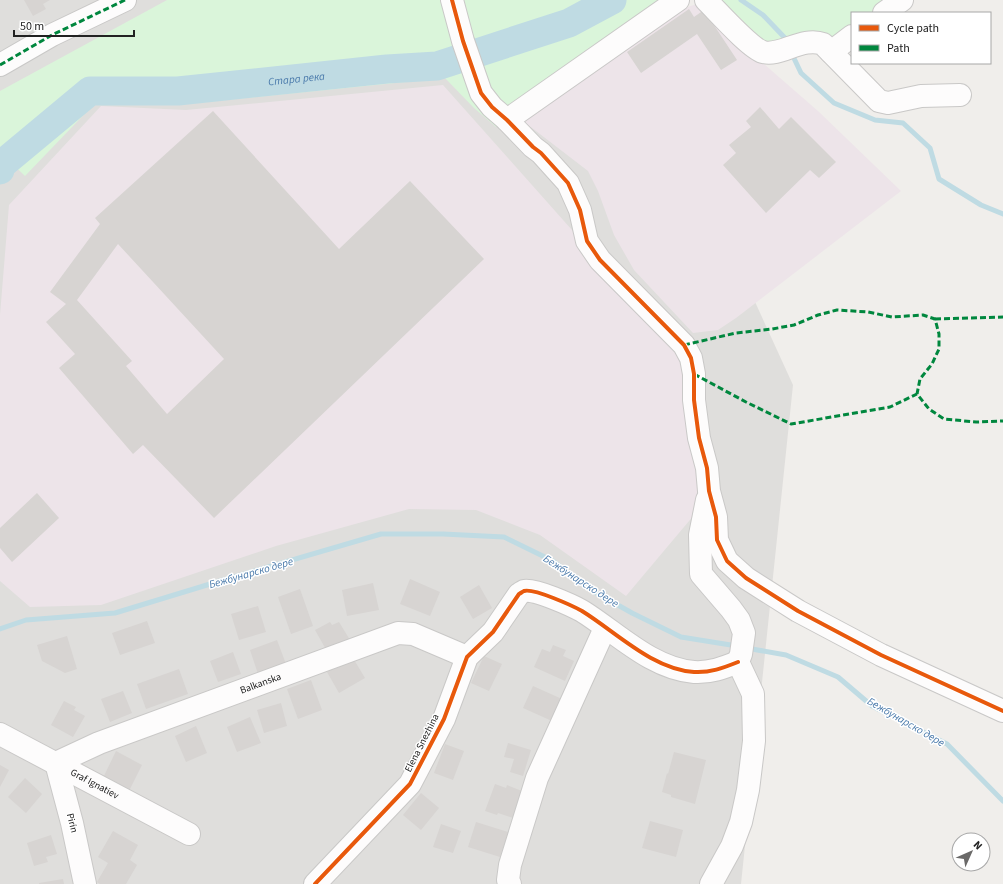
<svg xmlns="http://www.w3.org/2000/svg" width="1003" height="884" font-family="'Source Sans 3',sans-serif">
  <style>
    .residential { fill: #dfdedc }
    .industrial { fill: #ede4e9 }
    .park { fill: #daf5da }
    .lines { fill: none; stroke-linecap: round; stroke-linejoin: round }
    .stream { stroke: #bfdbe3; stroke-width: 5 }
    .river { stroke: #bfdbe3; stroke-width: 29 }
    .building { fill: #d7d4d2; fill-rule: evenodd }
    .minor-casing { stroke: #c9c8c7; stroke-width: 24 }
    .minor { stroke: #fdfcfc; stroke-width: 22 }
    .quiet { stroke: #00873e; stroke-width: 3; stroke-dasharray: 6 3; stroke-linecap: butt }
    .cycleway-casing { stroke: #fff; stroke-width: 6 }
    .cycleway { stroke: #e8590c; stroke-width: 4 }
    .labels { text-anchor: middle; dominant-baseline: central; stroke-width: 3; stroke-linejoin: round; paint-order: stroke }
    .street-label { font-size: 10px; fill: #222; stroke: #fff }
    .water-label { font-size: 11px; font-style: italic; fill: #4a7aab; stroke: #fff }
  </style>
  <rect width="100%" height="100%" fill="#f0eeeb"/>
  <polygon class="residential" points="0,0 617,0 793,385 741,884 0,884"/>
  <g class="industrial">
    <polygon points="700,3 723,21 764,64 818,111 901,191 736,318 718,330 693,333 634,270 614,235 598,191 588,171 523,121 675,11"/>
    <polygon points="443,85 684,356 705,502 626,596 540,535 476,510 409,509 276,546 101,605 30,607 0,581 0,315 9,205 101,106 186,110"/>
  </g>
  <g class="park">
    <polygon points="167,0 665,0 535,96 496,127 474,108 445,78 186,104 98,100 25,176 0,152 0,91"/>
    <polygon points="720,0 899,0 883,13 852,13 852,38 764,43 738,16"/>
  </g>
  <g class="lines">
    <g class="stream">
      <polyline points="741,0 763,15 785,38 787,43"/>
      <polyline points="791,52 801,73 834,103 875,120 903,123 930,148 939,179 981,205 1003,214"/>
      <polyline points="0,629 26,620 115,613 220,581 381,534 443,534 504,537 553,561 593,591 632,613 681,637 737,646"/>
      <polyline points="746,648 786,655 838,677 872,706 947,744 1003,801"/>
    </g>
    <path class="river" id="s1" d="M 0,170 L 1,165 L 90,91 L 178,91 L 387,69 L 437,66 L 569,23 L 612,0"/>
  </g>
  <g class="building">
    <polygon points="24,0 50,0 43,4 46,9 33,16"/>
    <polygon points="689,9 694,17 704,10 737,60 721,70 697,34 641,73 627,52"/>
    <polygon points="760,107 779,129 791,117 836,162 819,178 810,170 766,213 723,165 736,153 729,145 751,127 746,121"/>
    <path d="M 213,111 L 339,249 L 410,181 L 484,259 L 214,518 L 143,445 L 133,454 L 59,368 L 75,354 L 46,322 L 66,304 L 50,292 L 100,224 L 95,218 ZM 118,244 L 224,359 L 167,414 L 126,366 L 132,361 L 77,300 Z"/>
    <polygon points="37,493 59,518 12,562 0,548 0,528"/>
    <polygon points="410,579 440,592 430,616 400,604"/>
    <polygon points="373,583 379,610 347,616 342,590"/>
    <polygon points="479,585 492,608 473,619 460,597"/>
    <polygon points="300,589 313,626 291,634 278,597"/>
    <polygon points="258,606 266,632 239,640 231,614"/>
    <polygon points="147,621 155,643 120,655 112,633"/>
    <polygon points="330,622 332,625 339,622 350,640 328,653 315,630"/>
    <polygon points="67,636 77,669 65,673 42,661 37,645"/>
    <polygon points="277,640 286,664 258,674 250,650"/>
    <polygon points="553,645 566,650 563,656 574,661 565,681 534,667 542,649 550,652"/>
    <polygon points="233,652 241,674 218,682 210,661"/>
    <polygon points="484,656 502,664 489,691 471,683"/>
    <polygon points="353,658 365,678 339,693 327,672"/>
    <polygon points="179,669 188,694 146,709 137,684"/>
    <polygon points="311,680 322,710 298,719 287,689"/>
    <polygon points="533,686 562,699 552,721 523,708"/>
    <polygon points="123,691 132,713 110,722 101,699"/>
    <polygon points="64,701 76,707 74,710 85,716 73,737 51,725"/>
    <polygon points="281,703 287,726 264,733 257,710"/>
    <polygon points="250,717 261,743 237,752 227,727"/>
    <polygon points="196,726 207,753 186,762 175,736"/>
    <polygon points="508,743 531,750 523,776 510,772 514,759 504,757"/>
    <polygon points="445,744 464,751 453,780 434,773"/>
    <polygon points="116,751 142,765 129,791 103,778"/>
    <polygon points="674,752 706,760 695,804 671,797 671,795 662,792 667,773 668,774"/>
    <polygon points="0,765 9,770 0,787"/>
    <polygon points="25,778 42,794 26,813 8,797"/>
    <polygon points="495,784 506,788 507,785 522,791 513,818 498,813 497,815 485,811"/>
    <polygon points="421,793 439,808 421,830 403,815"/>
    <polygon points="650,821 683,830 676,857 642,848"/>
    <polygon points="476,822 508,832 500,857 468,847"/>
    <polygon points="441,824 461,831 453,853 433,847"/>
    <polygon points="113,831 138,845 130,860 137,865 126,884 100,884 97,882 108,863 98,857"/>
    <polygon points="51,835 57,854 46,857 48,862 34,866 27,843"/>
    <polygon points="63,879 64,884 39,884 39,883"/>
  </g>
  <g class="lines">
    <g class="minor-casing">
      <g id="minor">
        <polyline points="452,0 463,41 481,93 492,107 507,120 533,147 541,153 568,183 580,210 587,241 600,260 684,345 691,358 694,374 694,400 699,438 707,468 709,491 716,517 717,540 727,561 746,578 798,611 881,655 1003,711"/>
        <path d="M 706,0 C 718,12 750,48 763,52 C 780,57 803,36 823,44 L 879,101 L 888,103 L 921,96 L 960,95"/>
        <polyline points="884,13 902,0"/>
        <polyline points="831,52 852,36"/>
        <polyline points="0,65 52,35 125,0"/>
        <polyline points="507,120 678,0"/>
        <polyline points="707,500 700,535 701,574 731,609 739,620 744,633 741,654 738,662 753,694 754,741 748,790 741,822 732,846 711,884"/>
        <path id="s2" d="M 0,734 L 189,834"/>
        <path id="s3" d="M 85,884 L 72,823 L 56,763 L 99,743 L 398,633 L 413,634 L 467,657"/>
        <path d="M 315,884 L 410,784 L 444,719 L 467,657 L 493,632 L 519,594 C 521,593 522,592 524,591 C 534,588 573,606 582,611 C 616,632 652,669 694,672 C 710,673 723,668 738,662"/>
        <polyline points="510,884 508,880 510,865 537,778 605,628"/>
      </g>
    </g>
    <use href="#minor" class="minor"/>
    <g class="quiet">
      <polyline points="0,65 52,35 125,0"/>
      <polyline points="935,319 1003,317"/>
      <polyline points="684,345 736,333 772,329 794,325 818,315 837,310 868,312 892,317 923,315 935,319 939,334 939,349 932,364 920,379 917,394"/>
      <polyline points="694,374 746,402 791,424 890,407 917,394 929,409 944,419 976,422 1003,421"/>
    </g>
    <g class="cycleway-casing">
      <g id="cycleway">
        <polyline points="452,0 463,41 481,93 492,107 507,120 533,147 541,153 568,183 580,210 587,241 600,260 684,345 691,358 694,374 694,400 699,438 707,468 709,491 716,517 717,540 727,561 746,578 798,611 881,655 1003,711"/>
        <path d="M 315,884 L 410,784 L 444,719 L 467,657 L 493,632 L 519,594 C 521,593 522,592 524,591 C 534,588 573,606 582,611 C 616,632 652,669 694,672 C 710,673 723,668 738,662"/>
      </g>
    </g>
    <use href="#cycleway" class="cycleway"/>
  </g>
  <g class="labels">
    <g class="street-label">
      <text stroke="none"><textPath href="#s3" startOffset="344">Balkanska</textPath></text>
      <text transform="translate(422 743) rotate(-63)">Elena Snezhina</text>
      <text stroke="none"><textPath href="#s2" startOffset="107">Graf Ignatiev</textPath></text>
      <text transform="translate(72 823) rotate(76)">Pirin</text>
    </g>
    <g class="water-label">
      <text stroke="none"><textPath href="#s1" startOffset="328">Стара река</textPath></text>
      <text transform="translate(251 573) rotate(-16)">Бежбунарско дере</text>
      <text transform="translate(581 581) rotate(33)">Бежбунарско дере</text>
      <text transform="translate(906 722) rotate(30)">Бежбунарско дере</text>
    </g>
  </g>
  <rect x="851" y="12" width="140" height="52" fill="#ffffff" stroke="#a7a7a7"/>
  <rect x="859" y="25" width="20" height="6" fill="#e8590c" stroke="#a7a7a7"/>
  <text x="887" y="32" font-size="12" fill="#222222">Cycle path</text>
  <rect x="859" y="45" width="20" height="6" fill="#00873e" stroke="#a7a7a7"/>
  <text x="887" y="52" font-size="12" fill="#222222">Path</text>
  <g transform="translate(971 852) rotate(45)"><circle r="19" fill="#ffffff" stroke="#a7a7a7"/>
  <path d="M0-3L7 15L0 10L-7 15Z" fill="#6a6968"/>
  <text y="-6" font-size="11" font-weight="bold" text-anchor="middle" fill="#222222">N</text>
  </g>
  <path d="M14 30v6h120v-6" fill="none" stroke="#222222" stroke-width="2"/>
  <text x="20" y="30" font-size="12" fill="#222222" stroke="#ffffff" stroke-width="3" paint-order="stroke">50 m</text>
</svg>
